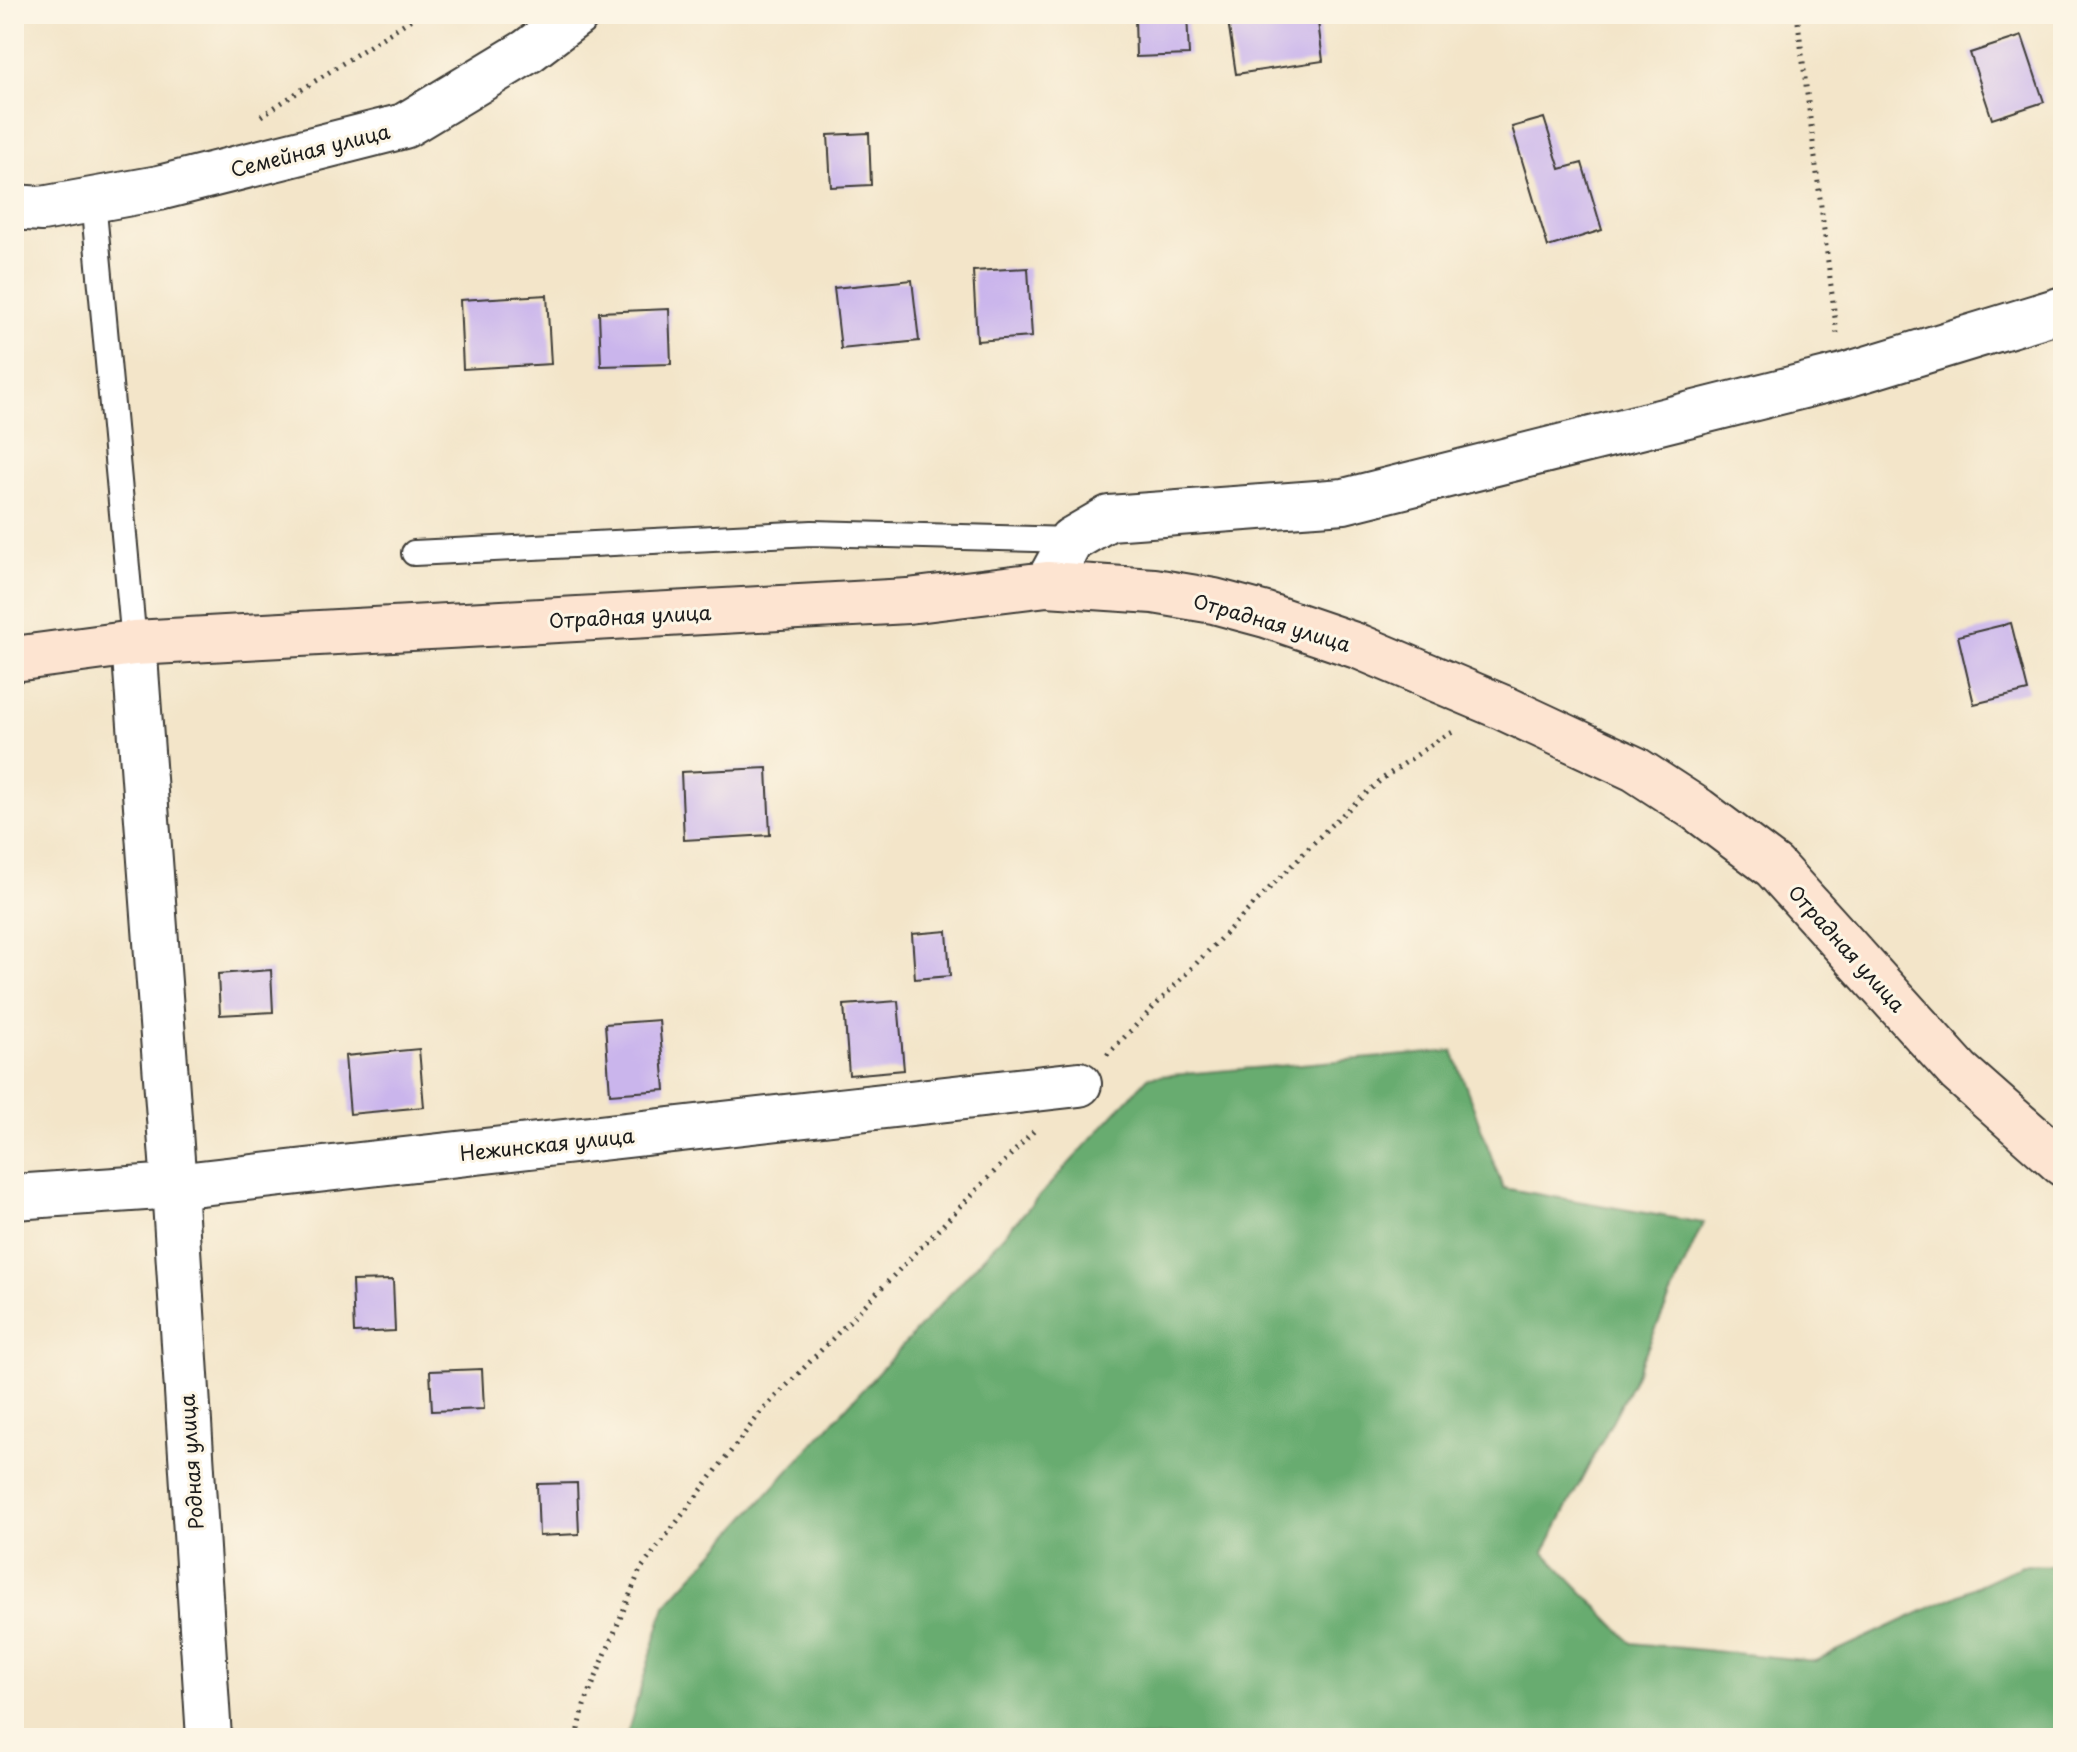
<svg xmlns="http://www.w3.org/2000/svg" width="2077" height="1752" font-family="'Playpen Sans',sans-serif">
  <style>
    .forest { fill: #68ac70; stroke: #426446; stroke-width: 2 }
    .building { fill: #cab5ec }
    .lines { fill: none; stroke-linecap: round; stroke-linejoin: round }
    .lane-casing { stroke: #3c3a36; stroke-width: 28 }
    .street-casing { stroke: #3c3a36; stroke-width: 48 }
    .secondary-casing { stroke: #3c3a36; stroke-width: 48 }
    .path { stroke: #3c3a36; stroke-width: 5; stroke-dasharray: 2 6; stroke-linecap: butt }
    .lane { stroke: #fff; stroke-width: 24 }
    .street { stroke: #fff; stroke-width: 44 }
    .secondary { stroke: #fde4d1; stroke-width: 44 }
    .labels { text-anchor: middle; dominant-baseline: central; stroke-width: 6; stroke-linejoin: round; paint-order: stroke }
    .street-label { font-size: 20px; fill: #1c1c1c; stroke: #fcf5e5 }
  </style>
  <rect width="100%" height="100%" fill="#fcf5e5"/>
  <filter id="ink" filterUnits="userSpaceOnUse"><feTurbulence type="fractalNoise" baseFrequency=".0125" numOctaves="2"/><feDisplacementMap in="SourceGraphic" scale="16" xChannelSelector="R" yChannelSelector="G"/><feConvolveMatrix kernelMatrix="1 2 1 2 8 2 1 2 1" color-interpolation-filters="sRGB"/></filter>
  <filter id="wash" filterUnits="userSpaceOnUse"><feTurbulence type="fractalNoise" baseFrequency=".006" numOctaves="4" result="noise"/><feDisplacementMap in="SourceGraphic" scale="32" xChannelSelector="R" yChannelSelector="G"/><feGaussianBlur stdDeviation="1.8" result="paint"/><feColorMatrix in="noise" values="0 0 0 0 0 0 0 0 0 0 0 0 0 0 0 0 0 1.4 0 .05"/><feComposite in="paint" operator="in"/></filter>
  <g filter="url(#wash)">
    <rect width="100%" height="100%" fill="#f3e5c9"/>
    <polygon class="forest" points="1453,1051 1503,1188 1703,1223 1631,1385 1544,1552 1632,1643 1815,1661 2022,1565 2063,1566 2063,1738 626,1738 665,1606 1148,1077"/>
    <g id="blocks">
      <g class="building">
        <polygon points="1176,14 1187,14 1189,55 1136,57 1135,16"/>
        <polygon points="1227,14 1317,14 1323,61 1236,74"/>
        <polygon points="2022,36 2044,102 1992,119 1970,53"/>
        <polygon points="1544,118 1560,169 1582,163 1602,230 1548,247 1512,127"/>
        <polygon points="869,133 871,185 831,187 828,135"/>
        <polygon points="1028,268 1032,337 977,341 973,271"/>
        <polygon points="912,280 919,341 841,349 834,288"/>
        <polygon points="547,295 551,364 463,369 460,300"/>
        <polygon points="669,309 671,364 601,366 599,312"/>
        <polygon points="2011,623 2028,691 1974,704 1958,636"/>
        <polygon points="767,768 770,835 684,840 681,772"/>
        <polygon points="947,931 950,976 915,979 912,934"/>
        <polygon points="271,970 273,1012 220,1015 218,974"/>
        <polygon points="898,1001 904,1070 849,1075 844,1005"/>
        <polygon points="659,1020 665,1090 610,1094 605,1024"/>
        <polygon points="419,1049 424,1107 350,1114 345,1056"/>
        <polygon points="393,1280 395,1331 354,1333 352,1281"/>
        <polygon points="482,1369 484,1409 432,1411 430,1371"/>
        <polygon points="577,1483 579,1534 539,1536 537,1484"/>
      </g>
    </g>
  </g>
  <g filter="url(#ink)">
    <use href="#blocks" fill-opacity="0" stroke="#3c3a36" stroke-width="2"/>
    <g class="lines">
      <g class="lane-casing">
        <g id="lane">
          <polyline points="93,200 134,643"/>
          <polyline points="414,553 812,533 1071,540"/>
        </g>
      </g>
      <g class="street-casing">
        <g id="street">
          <polyline points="14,207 42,209 159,188 404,126 528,51 577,14"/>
          <polyline points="1047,584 1071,540 1109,518 1344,501 1843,376 2063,309"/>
          <polyline points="134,643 174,1186 209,1738"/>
          <polyline points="14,1197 174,1186 1079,1084"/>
        </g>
      </g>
      <g class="secondary-casing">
        <polyline id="secondary" points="14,659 134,643 908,601 1047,584 1154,591 1214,601 1266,615 1360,647 1504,708 1635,769 1698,810 1774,867 1959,1072 2063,1164"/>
      </g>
      <g class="path">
        <polyline points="1797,14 1837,334"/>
        <polyline points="261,116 419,14"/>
        <polyline points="1107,1055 1331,825 1382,779 1441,738 1453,732"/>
        <polyline points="577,1738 584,1706 640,1570 761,1412 1034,1131"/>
      </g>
      <use href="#lane" class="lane"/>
      <use href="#street" class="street"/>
      <use href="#secondary" class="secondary"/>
    </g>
  </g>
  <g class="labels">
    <g class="street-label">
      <text transform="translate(310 150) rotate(-14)">Семейная улица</text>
      <text transform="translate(630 616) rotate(-3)">Отрадная улица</text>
      <text transform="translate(1272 622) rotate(16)">Отрадная улица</text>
      <text transform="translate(1847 948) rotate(48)">Отрадная улица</text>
      <text transform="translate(547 1144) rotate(-6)">Нежинская улица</text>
      <text transform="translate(191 1462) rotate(-94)">Родная улица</text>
    </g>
  </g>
  <rect width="2077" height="1752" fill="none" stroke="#fcf5e5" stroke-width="48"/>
</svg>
